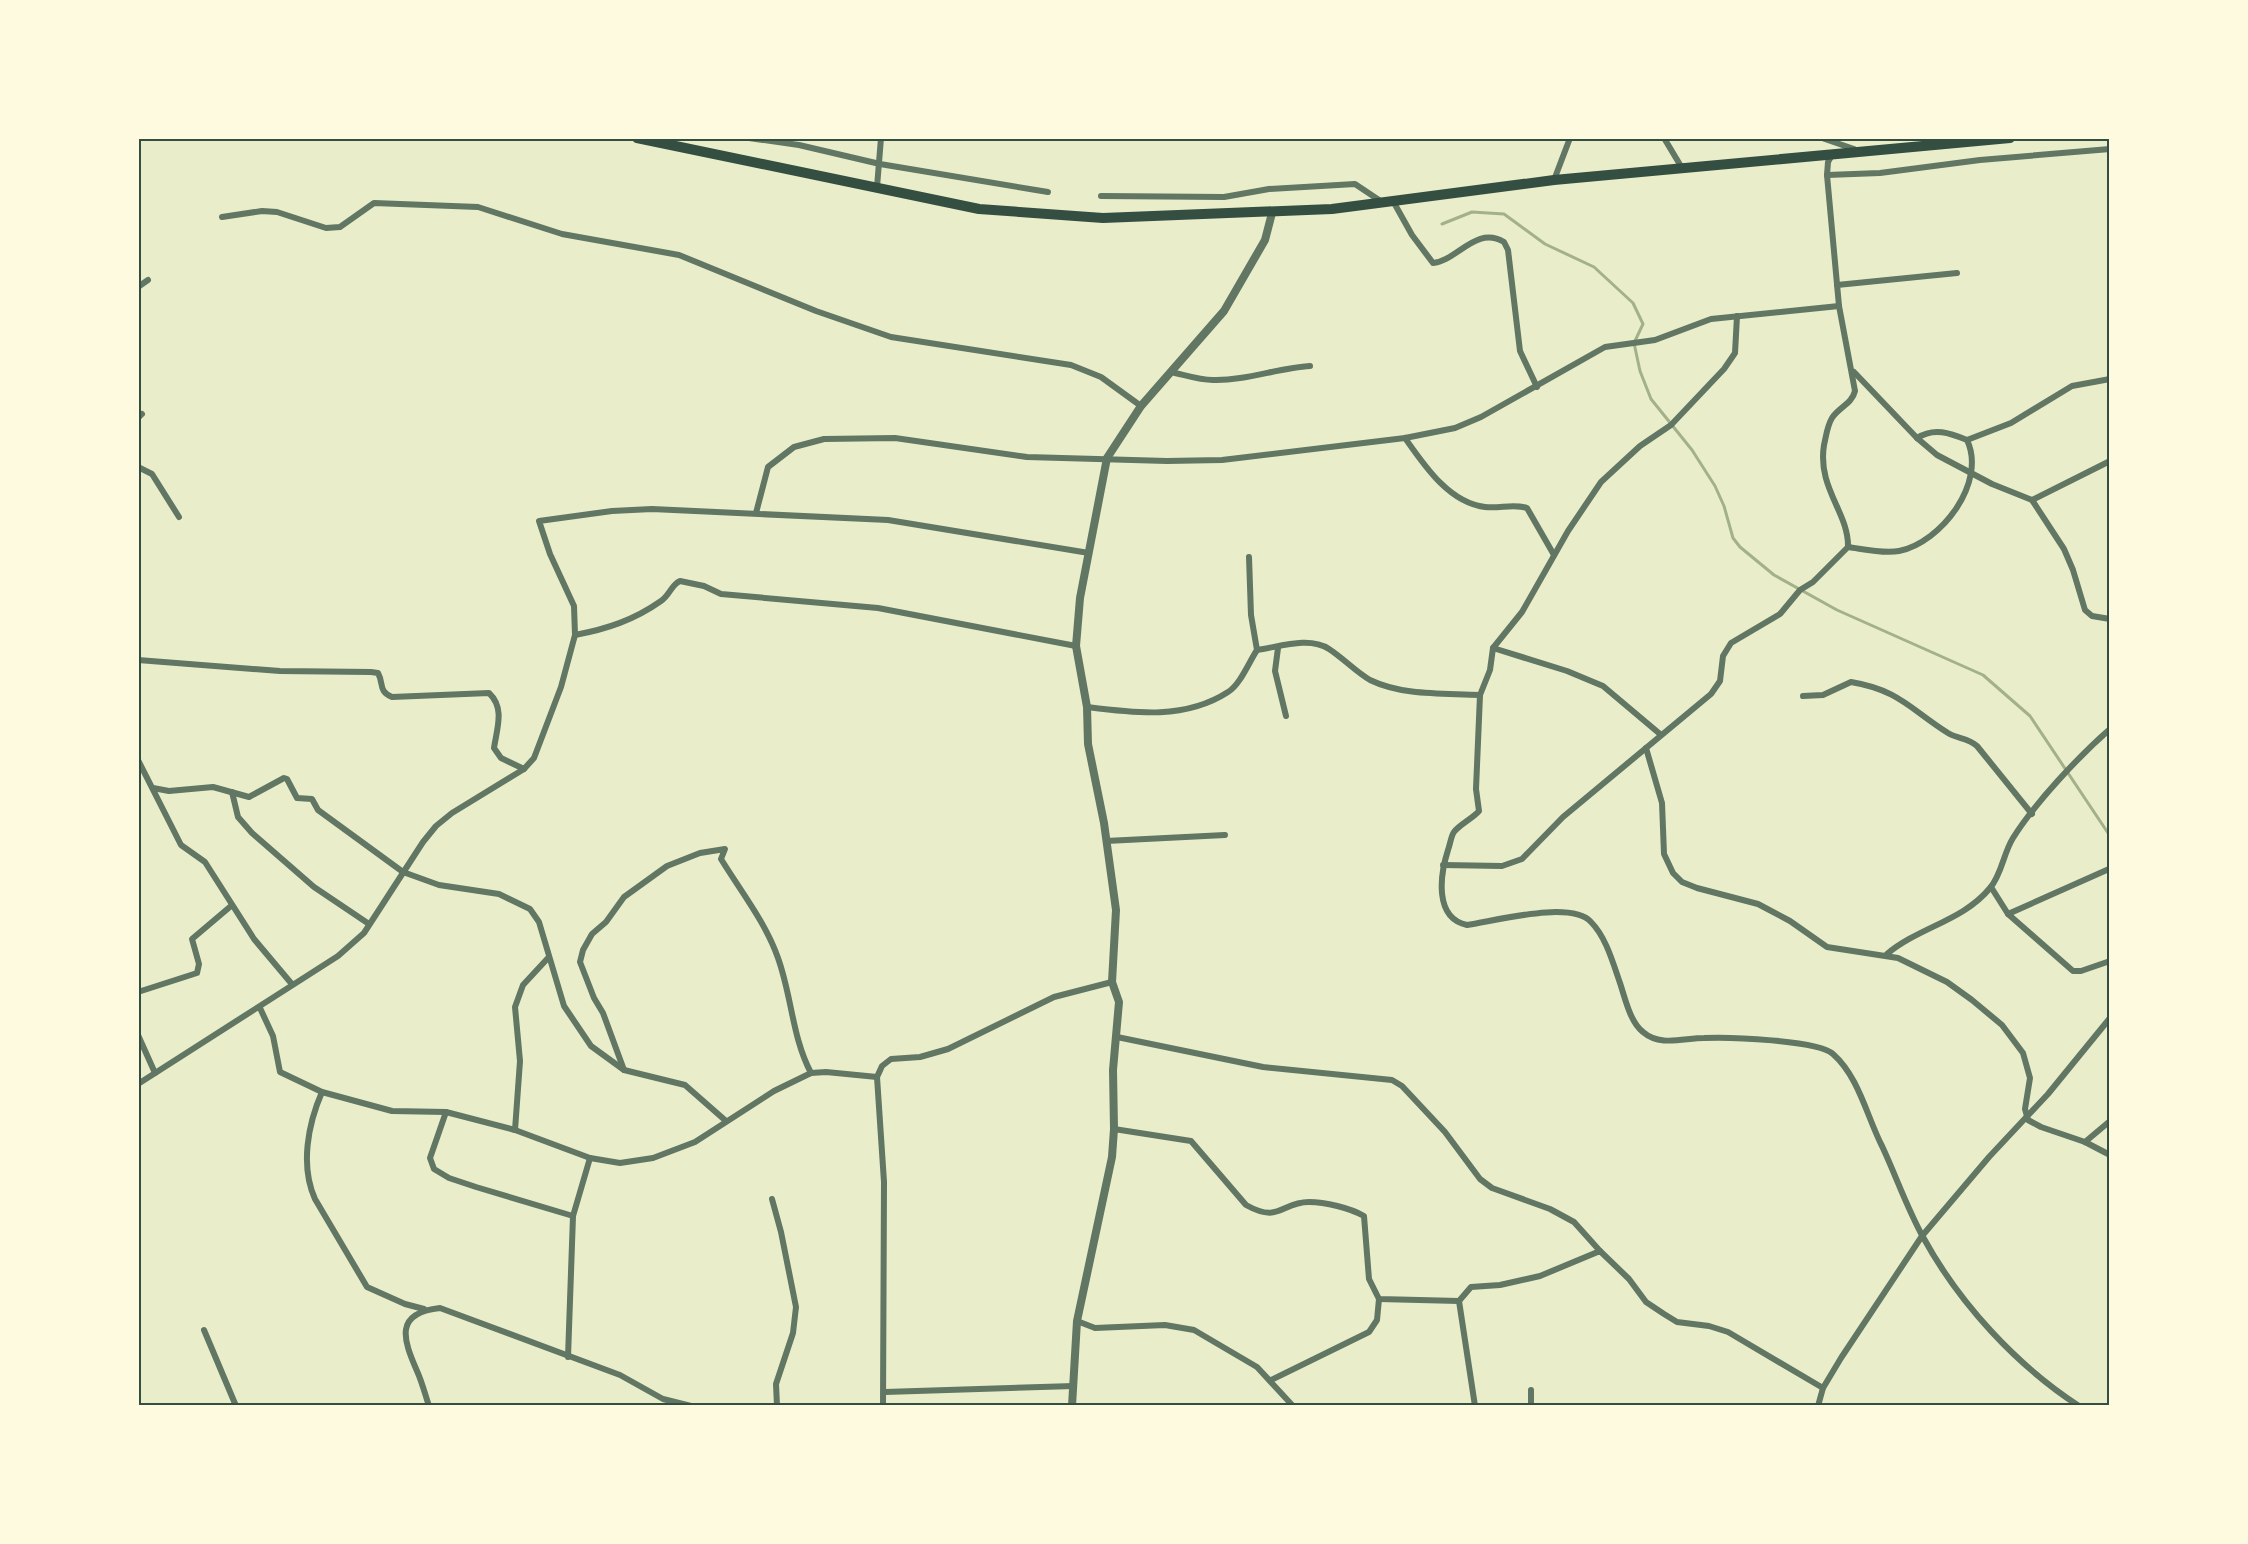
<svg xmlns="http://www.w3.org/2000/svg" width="2248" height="1544" font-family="'PT Sans Narrow',sans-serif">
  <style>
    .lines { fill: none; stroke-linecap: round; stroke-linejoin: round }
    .stream { stroke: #a3b18a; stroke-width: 3 }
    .minor { stroke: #617663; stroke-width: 6 }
    .tertiary { stroke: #617663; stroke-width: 8 }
    .trunk { stroke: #344e41; stroke-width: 10 }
    .neatline { fill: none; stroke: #344e41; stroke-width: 2 }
  </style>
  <rect width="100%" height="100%" fill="#e9edc9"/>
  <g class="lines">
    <polyline class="stream" points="1442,224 1472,212 1504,214 1545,244 1594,267 1633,303 1643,324 1634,343 1640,371 1651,399 1692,450 1715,486 1724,506 1733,538 1740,547 1774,575 1837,610 1983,675 2030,716 2110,836"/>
    <g class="minor">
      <polyline points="749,138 799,145 880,164 1048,192"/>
      <polyline points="1664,138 1682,168"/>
      <polyline points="1822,138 1854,149"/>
      <polyline points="1827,175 1880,173 1980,160 2110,149"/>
      <polyline points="1554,180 1570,138"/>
      <polyline points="877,187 881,138"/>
      <polyline points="1101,196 1224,197 1269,189 1355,184 1382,202"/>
      <path d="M 1393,201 L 1412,235 L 1433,263 C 1457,261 1476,225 1504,242 L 1508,250 L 1520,351 L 1537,387"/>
      <polyline points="222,217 262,211 277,212 326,228 340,227 374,203 478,207 562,234 679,255 816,311 891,337 1071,365 1101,377 1141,406"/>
      <polyline points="1837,285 1957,273"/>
      <polyline points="138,287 148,280"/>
      <path d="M 1737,316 L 1735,353 L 1724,369 L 1671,425 L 1640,446 L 1601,482 L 1568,531 L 1522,612 L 1493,648 L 1490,670 L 1480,695 L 1476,789 L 1479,811 C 1472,819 1460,824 1454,832 C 1451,836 1450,845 1448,850 C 1440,875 1434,918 1467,925 C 1495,921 1571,900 1591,922 C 1606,937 1613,963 1620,983 C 1625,998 1630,1022 1643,1032 C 1660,1047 1684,1038 1704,1038 C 1728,1037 1818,1040 1833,1054 C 1859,1077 1867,1117 1882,1146 C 1896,1176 1907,1208 1923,1237 C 1959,1303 2016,1365 2079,1406"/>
      <path d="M 1171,372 C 1185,375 1199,380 1213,380 C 1245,381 1278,368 1310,366"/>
      <polyline points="1854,372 1917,438 1937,455 1992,484 2032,500 2064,549 2073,570 2085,610 2092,616 2110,619"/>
      <polyline points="138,418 142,414"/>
      <path d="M 1405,438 C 1424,465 1449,503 1485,507 C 1500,509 1513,503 1527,508 L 1554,555"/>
      <polyline points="1967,440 2011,423 2072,386 2110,379"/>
      <polyline points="138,467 152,474 179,517"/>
      <polyline points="2032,500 2110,461"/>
      <polyline points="756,513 768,467 794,447 824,439 895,438 1027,457 1167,461 1222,460 1405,438 1455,428 1481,417 1605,347 1655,340 1711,319 1839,306"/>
      <path d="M 1848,547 C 1863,549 1883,554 1899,551 C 1942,542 1987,482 1967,440 C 1950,433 1934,427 1917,438"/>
      <path d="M 575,635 C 607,629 634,620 661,601 C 670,595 671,585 680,581 L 704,586 L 721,594 L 878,608 L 1076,646"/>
      <polyline points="1278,648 1275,671 1286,716"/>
      <polyline points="1493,648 1567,671 1603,686 1660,734"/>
      <path d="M 1257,650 C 1279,647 1309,636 1329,649 C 1343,658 1356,672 1370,680 C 1403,696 1444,693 1480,695"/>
      <path d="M 138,660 L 280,671 L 371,672 L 378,673 C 384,684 378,691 392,697 L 489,693 C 505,708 497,728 494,748 L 501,758 L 524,769"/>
      <path d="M 1803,696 L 1823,695 L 1851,682 C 1899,690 1910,709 1948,733 C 1958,739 1968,738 1977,746 L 2032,814"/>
      <path d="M 1087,707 C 1134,713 1185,720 1228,692 C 1240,685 1249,662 1257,650 L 1251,615 L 1249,557"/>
      <polyline points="1646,748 1662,803 1664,854 1673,873 1682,882 1697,888 1758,904 1790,921 1827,947 1898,958 1947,982 1972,1000 2002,1025 2023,1053 2030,1078 2025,1109 2028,1120 2041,1127 2085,1142 2110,1155"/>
      <polyline points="138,760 181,845 205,862 254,939 291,983"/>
      <polyline points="153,788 169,791 213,787 249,797 284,778 287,779 297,798 312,799 318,810 403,872 439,885 499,894 530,909 539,922 564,1006 591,1046 624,1070 685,1085 726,1121"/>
      <polyline points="232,792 238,817 252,833 314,887 369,924"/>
      <polyline points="1106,841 1225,835"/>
      <path d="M 1443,865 L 1502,866 L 1522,859 L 1563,817 L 1711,694 L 1720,681 L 1723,656 L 1731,643 L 1780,614 L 1800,590 L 1813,582 L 1848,547 C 1849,513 1817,488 1824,445 C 1826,437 1827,426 1832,418 C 1839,407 1852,404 1855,391 L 1839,306 L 1827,175 L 1828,162 L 1832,155"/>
      <polyline points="1991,887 2008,914 2073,971 2081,971 2110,961"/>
      <polyline points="2008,914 2109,869"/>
      <path d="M 1887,954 C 1919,927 1963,921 1990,888 C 2002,874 2003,854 2013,838 C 2035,803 2078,757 2110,729"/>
      <polyline points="138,992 197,973 199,964 192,939 231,906"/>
      <polyline points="260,1008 273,1036 280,1072 322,1092 392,1111 446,1112 515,1130 590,1158 620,1163 653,1158 695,1142 774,1091 811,1073 826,1072 877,1077"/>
      <polyline points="138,1035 155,1073"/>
      <polyline points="1117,1037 1263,1067 1392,1080 1402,1086 1445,1132 1480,1179 1492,1188 1550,1209 1574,1222 1600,1251"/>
      <path d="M 624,1070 L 603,1013 L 594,998 L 580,962 L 583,950 L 592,934 L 606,922 L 624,897 L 667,866 L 700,853 L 725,849 L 721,859 C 740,890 766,923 778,958 C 792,997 792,1037 811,1073"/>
      <polyline points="138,1084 338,956 364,933 423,842 436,826 452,813 524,769 534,758 561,687 575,635 574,606 550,554 539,521 612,511 652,509 888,520 1089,553"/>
      <path d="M 322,1092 C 308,1124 300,1166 315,1199 L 367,1287 L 405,1304 L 424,1309"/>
      <polyline points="446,1112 430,1158 434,1169 449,1178 476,1187 573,1216"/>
      <path d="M 1114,1129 L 1191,1141 L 1246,1205 C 1280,1224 1281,1202 1309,1202 C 1325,1202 1350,1208 1364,1216 L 1369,1279 L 1379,1299 L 1459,1301"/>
      <polyline points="515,1130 520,1061 515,1007 523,985 548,958"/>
      <polyline points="2085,1142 2110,1121"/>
      <polyline points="772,1199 781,1232 796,1307 793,1333 776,1384 777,1406"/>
      <polyline points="1077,1321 1095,1328 1165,1325 1194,1330 1257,1367 1293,1406"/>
      <polyline points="204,1330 236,1406"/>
      <polyline points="568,1357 573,1216 590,1158"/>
      <polyline points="1271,1380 1369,1332 1377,1320 1379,1299"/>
      <polyline points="885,1392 1074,1386"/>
      <path d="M 429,1406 C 425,1394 422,1382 417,1371 C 403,1339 394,1313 440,1308 L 620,1375 L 663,1399 L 691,1406"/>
      <polyline points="883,1406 884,1182 877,1077 882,1066 891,1059 920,1057 948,1049 1054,997 1112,982"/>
      <polyline points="1475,1406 1459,1301 1471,1287 1500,1285 1540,1276 1600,1251 1629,1279 1646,1302 1664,1314 1677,1322 1709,1326 1728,1332 1823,1388"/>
      <polyline points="1531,1406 1531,1390"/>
      <polyline points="1818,1406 1823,1388 1841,1358 1922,1236 1989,1157 2048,1094 2110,1018"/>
    </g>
    <polyline class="tertiary" points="1072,1406 1077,1321 1112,1157 1114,1129 1113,1070 1119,1002 1112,982 1116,910 1104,823 1088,744 1087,707 1076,646 1080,598 1107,458 1141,406 1224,311 1265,240 1272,213"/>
    <polyline class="trunk" points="637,138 979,209 1103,218 1332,209 1554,180 2010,138"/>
  </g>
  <rect width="2248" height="1544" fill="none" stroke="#fefae0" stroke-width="279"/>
  <rect x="140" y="140" width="1968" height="1264" class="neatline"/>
</svg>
